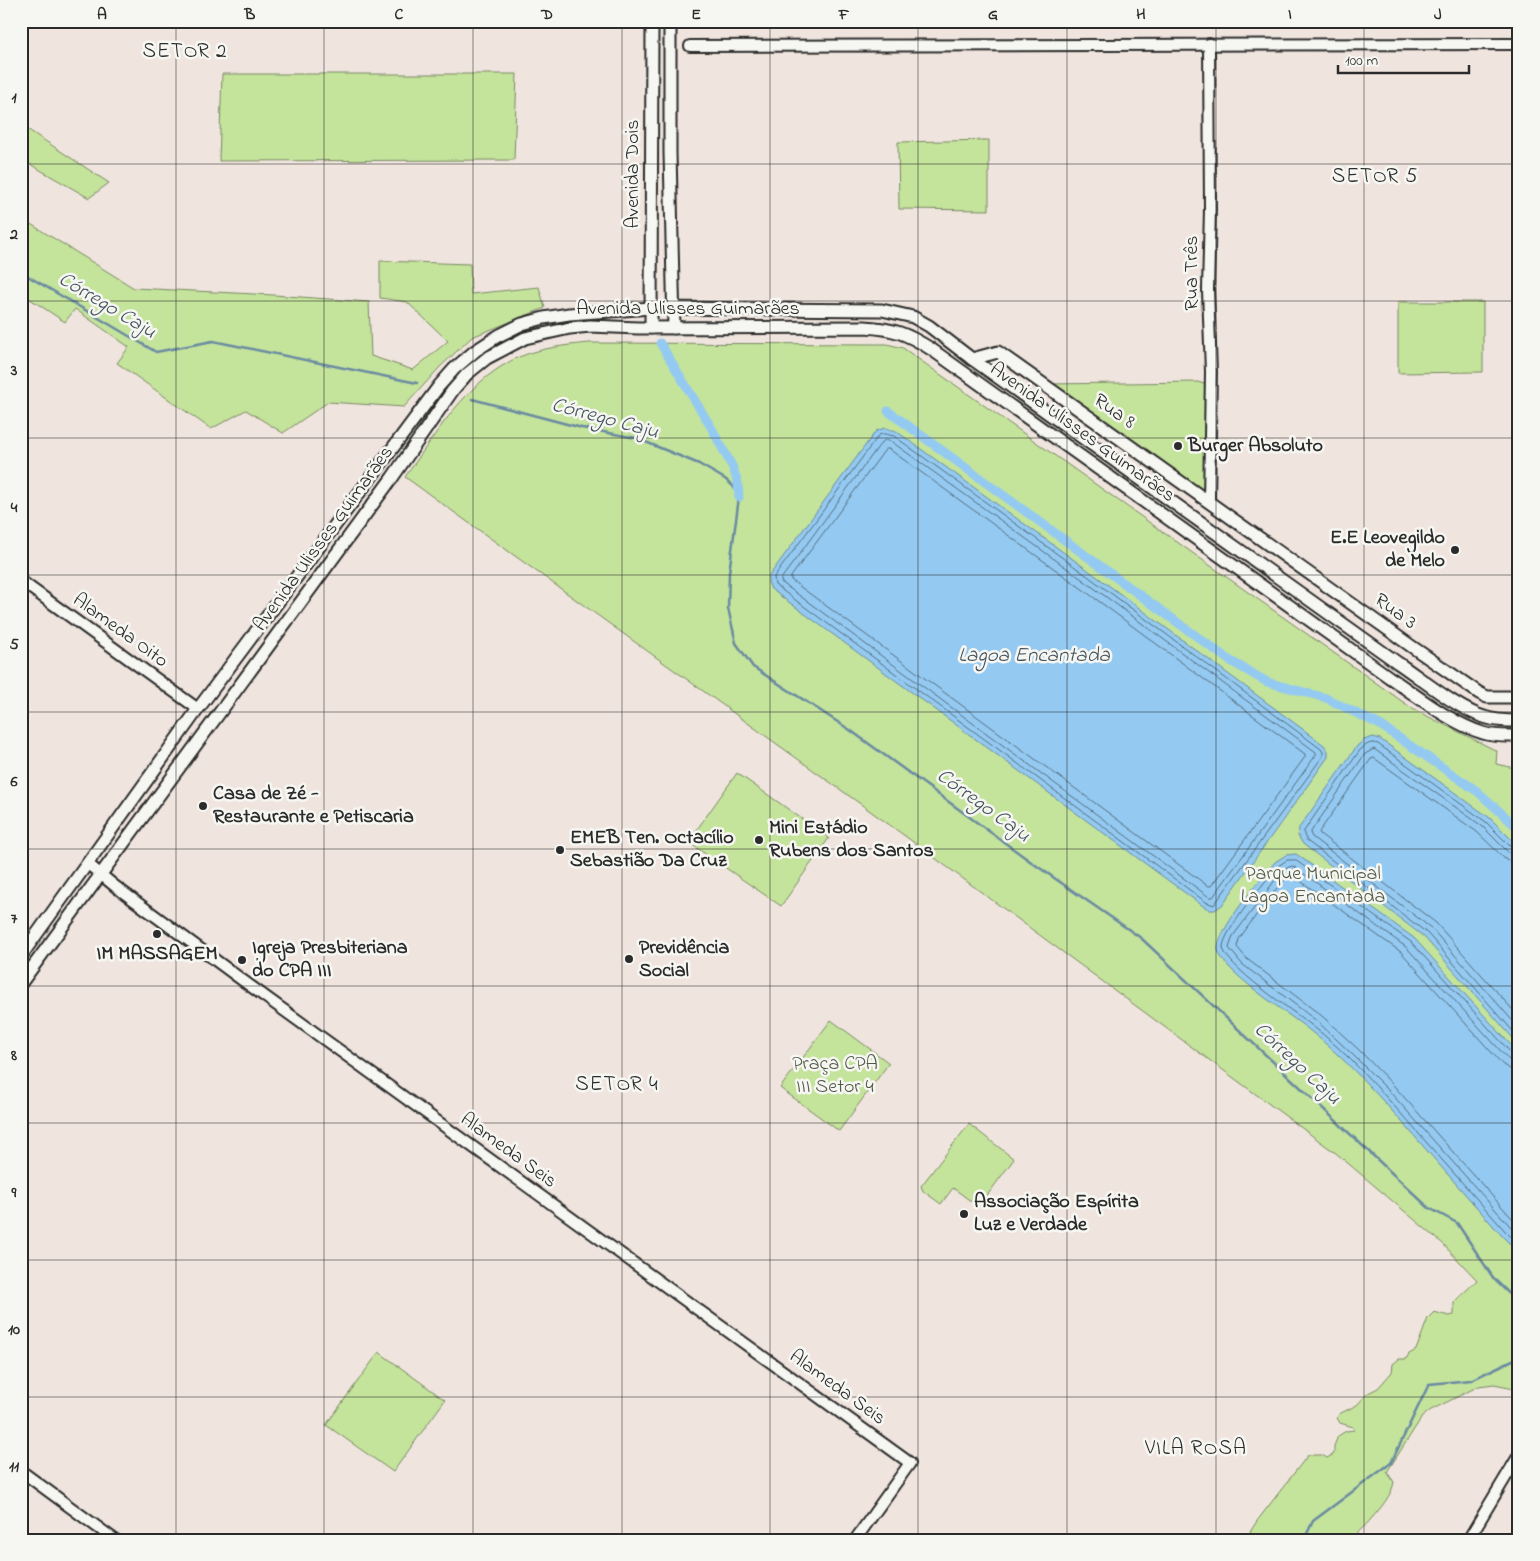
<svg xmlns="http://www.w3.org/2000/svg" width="1540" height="1561" font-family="'Indie Flower',sans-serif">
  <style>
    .green { fill: #c4e39b; stroke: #788763 }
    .water { fill: #94caf2; stroke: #6a8aa2 }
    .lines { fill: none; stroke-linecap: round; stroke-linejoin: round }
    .shore { stroke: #556b7b; stroke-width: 1 }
    .stream { stroke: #6a8aa2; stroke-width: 2.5 }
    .canal { stroke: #94caf2; stroke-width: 9 }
    .tertiary-casing { stroke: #2b2b2b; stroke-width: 14 }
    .secondary-casing { stroke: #2b2b2b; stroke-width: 15 }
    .tertiary { stroke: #f6f6f2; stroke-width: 10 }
    .secondary { stroke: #f6f6f2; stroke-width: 11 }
    .grid { fill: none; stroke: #2b2b2b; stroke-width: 1; stroke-opacity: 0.55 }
    .poi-dot { fill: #2b2b2b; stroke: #f6f6f2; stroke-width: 2 }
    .labels { text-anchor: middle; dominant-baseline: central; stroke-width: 5; stroke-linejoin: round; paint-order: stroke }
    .street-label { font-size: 20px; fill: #2b2b2b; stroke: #f6f6f2 }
    .poi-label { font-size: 20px; font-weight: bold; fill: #2b2b2b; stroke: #f6f6f2; text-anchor: start }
    .park-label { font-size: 20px; fill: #515947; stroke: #f6f6f2 }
    .neighbourhood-label { font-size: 21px; letter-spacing: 1px; fill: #2b2b2b; stroke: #f6f6f2 }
    .water-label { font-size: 21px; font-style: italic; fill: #45535d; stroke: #f6f6f2 }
    .neatline { fill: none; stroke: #2b2b2b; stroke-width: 2 }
    .grid-label { font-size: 16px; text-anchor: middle; font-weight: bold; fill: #2b2b2b }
  </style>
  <rect width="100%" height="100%" fill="#f0e5de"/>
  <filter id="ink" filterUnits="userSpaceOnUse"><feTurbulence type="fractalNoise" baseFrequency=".02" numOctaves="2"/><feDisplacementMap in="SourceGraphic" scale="10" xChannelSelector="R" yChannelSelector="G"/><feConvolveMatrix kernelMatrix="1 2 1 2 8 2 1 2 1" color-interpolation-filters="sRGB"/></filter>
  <g filter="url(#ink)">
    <g class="green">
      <polygon points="222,74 517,74 514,160 219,161"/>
      <polygon points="21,125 109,183 89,198 21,159"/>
      <polygon points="989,140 989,210 899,209 898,142"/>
      <polygon points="21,218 134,288 274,295 369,302 371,356 413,370 448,341 407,302 380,298 380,261 470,264 471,294 539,287 545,308 472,337 440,367 404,407 328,402 283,433 246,410 211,429 117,363 129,347 75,309 65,322 21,293"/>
      <polygon points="1398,302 1483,302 1483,372 1398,373"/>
      <path d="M 590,343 L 887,344 L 903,348 L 1413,709 L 1497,751 L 1496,764 L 1519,769 L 1519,1391 L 1509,1387 L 1494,1384 L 1479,1386 L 1431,1410 L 1422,1417 L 1387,1472 L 1394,1482 C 1392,1495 1380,1509 1371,1519 C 1365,1527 1357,1531 1353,1540 L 1249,1540 L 1250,1532 L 1257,1521 L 1308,1455 L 1322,1455 L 1327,1458 L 1334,1454 L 1334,1446 L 1338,1436 L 1346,1431 L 1354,1430 L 1353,1427 L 1340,1423 L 1337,1418 L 1339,1414 L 1357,1405 L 1368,1393 L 1378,1388 L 1392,1372 L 1393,1364 L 1399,1359 L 1406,1359 L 1409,1354 L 1416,1350 L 1428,1318 L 1434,1312 L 1449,1316 L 1454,1315 L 1454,1302 L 1477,1280 L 1442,1243 L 1337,1154 L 905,836 L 405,477 C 434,437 459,393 502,366 C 508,363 513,359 519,357 C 541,348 566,345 590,343 Z"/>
      <polygon points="1198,382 1204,384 1206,389 1205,493 1047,384"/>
      <polygon points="737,773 829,838 781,906 688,842"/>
      <polygon points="831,1020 889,1063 839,1131 780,1088"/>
      <polygon points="969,1124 1014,1159 986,1197 979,1193 972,1202 953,1188 941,1204 923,1191 921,1186"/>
      <polygon points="379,1352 445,1400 393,1472 326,1425"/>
    </g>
    <g class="water">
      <polygon points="885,428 896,431 1092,573 1324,745 1328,751 1328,757 1222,905 1215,910 1210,910 1203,906 771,589 768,582 769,576 876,431"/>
      <polygon points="1373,737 1380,739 1490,818 1519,847 1519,1045 1424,937 1303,844 1298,836 1299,828 1357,746 1364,740"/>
      <path d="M 1296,854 L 1414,938 L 1519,1054 L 1519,1249 L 1512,1246 L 1503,1237 C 1472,1202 1441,1167 1410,1131 C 1379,1096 1346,1059 1308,1029 C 1289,1014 1222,971 1218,950 C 1215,933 1262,877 1275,862 L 1286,855 Z"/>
    </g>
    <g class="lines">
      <g class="shore">
        <polygon points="885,434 894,436 1089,577 1321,749 1323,752 1323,756 1214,905 1206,902 775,585 774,577 873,443 879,435"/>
        <polygon points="885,440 892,442 1086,582 1316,752 1316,755 1213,897 1209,897 781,582 781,579 878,447"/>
        <polygon points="886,449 889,449 1081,588 1305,754 1305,757 1211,886 1208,886 791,580 791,577"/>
        <path d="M 1519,850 L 1513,849 L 1486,822 L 1378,744 C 1370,741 1366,745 1360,750 L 1304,831 L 1304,835 L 1307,841 L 1427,933 L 1519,1038"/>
        <polyline points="1519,857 1510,854 1482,826 1374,749 1365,754 1310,833 1312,837 1431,928 1519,1028"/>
        <polyline points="1519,864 1506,860 1477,832 1374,758 1371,759 1319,832 1320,834 1436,923 1519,1017"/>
        <path d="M 1519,1057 L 1513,1055 L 1411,942 L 1295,860 L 1287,860 L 1278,866 C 1267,879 1223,932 1223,947 C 1223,964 1294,1012 1310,1024 C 1347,1052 1381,1091 1411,1125 C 1443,1161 1475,1197 1507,1233 L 1519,1244"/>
        <polyline points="1519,1063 1509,1060 1406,947 1293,866 1289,867 1282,871 1233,936 1229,948 1242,964 1318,1022 1353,1055 1390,1092 1519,1236"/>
        <path d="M 1519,1071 L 1510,1069 L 1503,1065 L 1401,952 L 1292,875 C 1281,878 1248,927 1239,939 L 1237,947 L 1247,959 L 1322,1016 L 1358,1049 L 1395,1087 L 1519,1226"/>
      </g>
      <g class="stream">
        <polyline points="21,272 156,352 213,341 417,383"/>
        <polyline points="472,399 582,428 636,438 699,464 725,479 733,486 739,497 729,573 728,608 736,643 753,667 850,730 1034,864 1141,938 1429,1208 1457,1223 1494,1279 1519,1303"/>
        <polyline points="1304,1540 1313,1521 1391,1463 1429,1384 1471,1380 1519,1357"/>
      </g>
      <g class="canal">
        <polyline points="660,343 711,427 733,468 738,483 739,497"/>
        <polyline points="888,411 1229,660 1267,682 1326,698 1380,725 1477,791 1519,829"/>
      </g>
      <g class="tertiary-casing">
        <g id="tertiary">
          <polyline points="1209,44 1210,209 1208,290 1211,372 1209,502"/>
          <polyline points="690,46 1519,44"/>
          <polyline points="21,581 198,709"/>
          <polyline points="88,864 116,887 249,985 910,1463 855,1540"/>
          <polyline points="21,1471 115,1540"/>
          <polyline points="1468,1540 1519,1455"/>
        </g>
      </g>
      <g class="secondary-casing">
        <g id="secondary">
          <polyline points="670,21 670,152 674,328"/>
          <polyline points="651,328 652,21"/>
          <polyline points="972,359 998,352 1411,646 1479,693 1487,697 1519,697"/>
          <path d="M 21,956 L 198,709 L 439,386 L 454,369 L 475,351 L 498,336 L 522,324 L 544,318 L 569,314 L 651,308 L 882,310 L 913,317 L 929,326 L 972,359 L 1398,663 C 1422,679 1458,709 1484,717 C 1495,721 1507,721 1519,721"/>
          <path d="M 21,983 L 392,478 L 453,390 L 467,374 L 487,358 L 525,338 L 570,328 L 590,326 L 638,328 L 865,327 C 894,329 906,333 931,349 L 1389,677 C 1416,695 1452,724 1483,733 C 1495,737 1507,736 1519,736"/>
        </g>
      </g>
      <use href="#tertiary" class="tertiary"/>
      <use href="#secondary" class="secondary"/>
    </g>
  </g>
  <path class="grid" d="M 176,21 L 176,1540M 324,21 L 324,1540M 473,21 L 473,1540M 622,21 L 622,1540M 770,21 L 770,1540M 918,21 L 918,1540M 1067,21 L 1067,1540M 1216,21 L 1216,1540M 1364,21 L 1364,1540M 21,164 L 1519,164M 21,301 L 1519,301M 21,438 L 1519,438M 21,575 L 1519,575M 21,712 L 1519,712M 21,849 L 1519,849M 21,986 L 1519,986M 21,1123 L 1519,1123M 21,1260 L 1519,1260M 21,1397 L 1519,1397"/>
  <g class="poi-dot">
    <circle cx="1178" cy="446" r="5"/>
    <circle cx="1455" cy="550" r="5"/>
    <circle cx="203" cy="806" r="5"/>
    <circle cx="759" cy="840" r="5"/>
    <circle cx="560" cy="850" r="5"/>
    <circle cx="157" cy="934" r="5"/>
    <circle cx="629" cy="959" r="5"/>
    <circle cx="242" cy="960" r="5"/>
    <circle cx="964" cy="1214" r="5"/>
  </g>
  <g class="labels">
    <g class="street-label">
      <text transform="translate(633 174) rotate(-90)">Avenida Dois</text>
      <text transform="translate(1192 273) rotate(-90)">Rua Três</text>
      <text x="688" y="309">Avenida Ulisses Guimarães</text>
      <text transform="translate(1114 412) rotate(35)">Rua 8</text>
      <text transform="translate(1082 433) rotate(36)">Avenida Ulisses Guimarães</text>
      <text transform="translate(324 539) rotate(-54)">Avenida Ulisses Guimarães</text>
      <text transform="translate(1395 612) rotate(36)">Rua 3</text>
      <text transform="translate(120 631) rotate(36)">Alameda Oito</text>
      <text transform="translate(508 1151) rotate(36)">Alameda Seis</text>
      <text transform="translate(837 1388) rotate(36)">Alameda Seis</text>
    </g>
    <g class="poi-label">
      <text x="1188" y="446">Burger Absoluto</text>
      <text x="1445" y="538" text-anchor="end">E.E Leovegildo<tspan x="1445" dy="23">de Melo</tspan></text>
      <text x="213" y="794">Casa de Zé -<tspan x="213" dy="23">Restaurante e Petiscaria</tspan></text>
      <text x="769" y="828">Mini Estádio<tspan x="769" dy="23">Rubens dos Santos</tspan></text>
      <text x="570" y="838">EMEB Ten. Octacílio<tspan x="570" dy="23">Sebastião Da Cruz</tspan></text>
      <text x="252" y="948">Igreja Presbiteriana<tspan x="252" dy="23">do CPA III</tspan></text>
      <text x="639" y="948">Previdência<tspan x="639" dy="23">Social</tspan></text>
      <text x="157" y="954" text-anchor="middle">IM MASSAGEM</text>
      <text x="974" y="1202">Associação Espírita<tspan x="974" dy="23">Luz e Verdade</tspan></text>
    </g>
    <g class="park-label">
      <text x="1313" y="874">Parque Municipal<tspan x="1313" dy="23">Lagoa Encantada</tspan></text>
      <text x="835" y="1064">Praça CPA<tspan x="835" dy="23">III Setor 4</tspan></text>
    </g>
    <g class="neighbourhood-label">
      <text x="185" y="52">SETOR 2</text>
      <text x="1375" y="177">SETOR 5</text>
      <text x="617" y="1085">SETOR 4</text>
      <text x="1196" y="1449">VILA ROSA</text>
    </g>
    <g class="water-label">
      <text transform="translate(107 306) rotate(31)">Córrego Caju</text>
      <text transform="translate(605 419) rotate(15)">Córrego Caju</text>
      <text x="1034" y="656">Lagoa Encantada</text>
      <text transform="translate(983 806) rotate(36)">Córrego Caju</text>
      <text transform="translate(1297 1064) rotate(43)">Córrego Caju</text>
    </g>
  </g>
  <rect width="1540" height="1561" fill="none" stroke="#f6f6f2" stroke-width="55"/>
  <path d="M1338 65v8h131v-8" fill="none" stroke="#2b2b2b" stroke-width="2.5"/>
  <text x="1345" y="65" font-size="15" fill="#2b2b2b" stroke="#f6f6f2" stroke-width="4" paint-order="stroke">100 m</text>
  <rect x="28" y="28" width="1484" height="1506" class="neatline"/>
  <g class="grid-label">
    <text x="102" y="19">A</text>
    <text x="250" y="19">B</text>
    <text x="399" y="19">C</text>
    <text x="547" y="19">D</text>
    <text x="696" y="19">E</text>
    <text x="844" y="19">F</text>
    <text x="993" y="19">G</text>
    <text x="1141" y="19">H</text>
    <text x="1290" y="19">I</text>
    <text x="1438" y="19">J</text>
    <text x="14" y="102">1</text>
    <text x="14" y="239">2</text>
    <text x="14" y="375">3</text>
    <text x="14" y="512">4</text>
    <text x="14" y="649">5</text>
    <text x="14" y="786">6</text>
    <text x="14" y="923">7</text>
    <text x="14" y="1060">8</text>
    <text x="14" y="1197">9</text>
    <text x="14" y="1334">10</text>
    <text x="14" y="1471">11</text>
  </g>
</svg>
